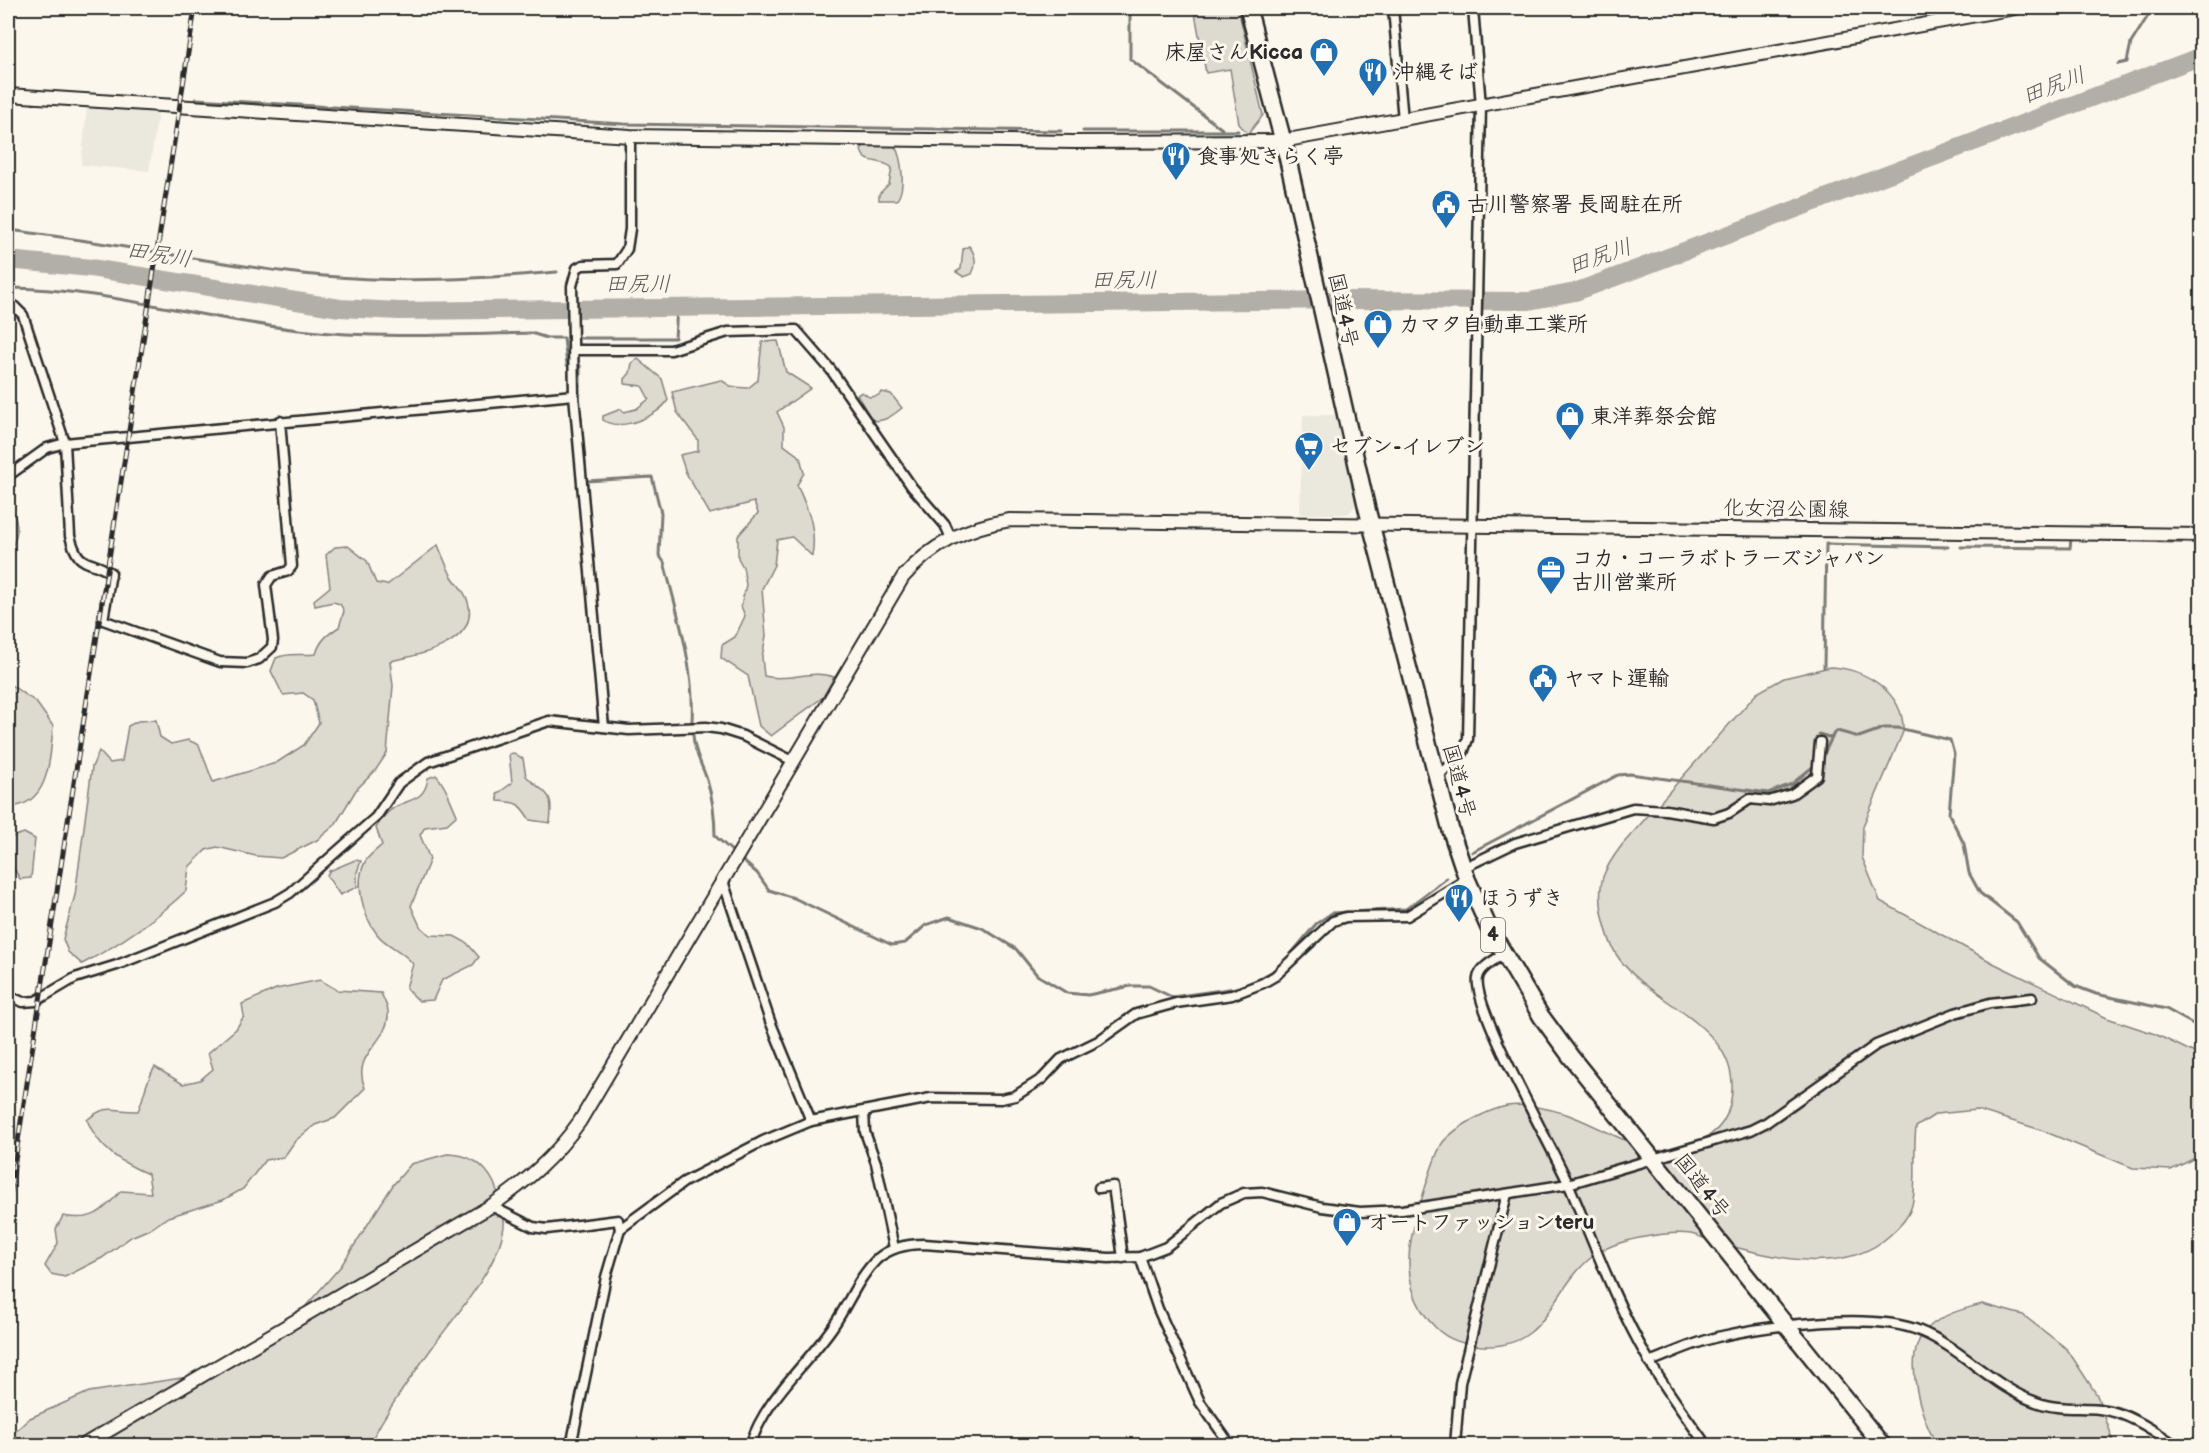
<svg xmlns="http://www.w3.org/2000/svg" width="2209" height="1453" font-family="'Balsamiq Sans','Klee One',sans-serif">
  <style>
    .built { fill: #ebe8de }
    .green { fill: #dddad0; stroke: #84827e; stroke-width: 1.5 }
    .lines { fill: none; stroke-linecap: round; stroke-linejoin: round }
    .stream { stroke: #7b7a75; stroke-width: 3 }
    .river { stroke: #b1afa7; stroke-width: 18 }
    .street-casing { stroke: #2b2b2b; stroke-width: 13 }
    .secondary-casing { stroke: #2b2b2b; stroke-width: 16 }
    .highway-casing { stroke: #2b2b2b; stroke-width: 20 }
    .street { stroke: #fbf7ec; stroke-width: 8 }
    .secondary { stroke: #fbf7ec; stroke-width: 12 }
    .highway { stroke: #fbf7ec; stroke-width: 15 }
    .rail-casing { stroke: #2b2b2b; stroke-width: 5 }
    .rail { stroke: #fbf7ec; stroke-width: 3; stroke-dasharray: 9; stroke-linecap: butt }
    .labels { text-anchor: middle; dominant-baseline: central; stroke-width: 6; stroke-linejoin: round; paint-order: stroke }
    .shield { fill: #fbf7ec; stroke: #696865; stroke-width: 1.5 }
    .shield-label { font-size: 20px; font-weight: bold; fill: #2b2b2b }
    .poi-label { font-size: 21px; font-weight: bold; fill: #2b2b2b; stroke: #fbf7ec; text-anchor: start }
    .street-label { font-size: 21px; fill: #2b2b2b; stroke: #fbf7ec }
    .water-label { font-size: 22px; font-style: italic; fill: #5a5956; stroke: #fbf7ec }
  </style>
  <rect width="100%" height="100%" fill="#fbf7ec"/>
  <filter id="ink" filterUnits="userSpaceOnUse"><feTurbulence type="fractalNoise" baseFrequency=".0167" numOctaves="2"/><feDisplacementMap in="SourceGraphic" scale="12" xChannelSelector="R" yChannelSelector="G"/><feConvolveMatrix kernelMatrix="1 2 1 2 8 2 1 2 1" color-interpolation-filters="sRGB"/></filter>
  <g filter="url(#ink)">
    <g class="built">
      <polygon points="87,107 158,113 149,171 81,165"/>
      <polygon points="1303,415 1338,415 1357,504 1348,514 1300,514"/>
    </g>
    <g class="green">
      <polygon points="1194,8 1238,8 1263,115 1248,134 1239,124 1230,69 1206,73"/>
      <path d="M 865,145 L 895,146 C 902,159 906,188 897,200 L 879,200 L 879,194 L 889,184 L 892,168 C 883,158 863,166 861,149 Z"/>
      <path d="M 969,246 C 976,254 977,265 972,274 L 964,277 L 956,272 L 961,269 L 963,249 Z"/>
      <path d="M 778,341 L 786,372 L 811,388 L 777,412 L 784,427 L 784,445 L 800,457 L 804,473 L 797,485 C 808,510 817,528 812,556 L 792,537 L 777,540 L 774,565 L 762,589 L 766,636 L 762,657 L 764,676 C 788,682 812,669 834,677 L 823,697 L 771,736 L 759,726 L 748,676 L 721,658 L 722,645 L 735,637 L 745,616 L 741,606 L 746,585 L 743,567 L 738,558 L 738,536 L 758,513 L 754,502 L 710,514 L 686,473 L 680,455 L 698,451 L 698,440 L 677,412 L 672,392 L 721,380 L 732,387 L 748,388 L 758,380 L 762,342 Z"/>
      <path d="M 638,359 L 662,379 L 668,400 C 658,417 620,432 603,420 L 603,416 L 621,409 L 624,412 L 636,409 L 649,399 L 642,386 L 625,384 L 625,379 L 630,373 L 632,363 Z"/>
      <path d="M 862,392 L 869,397 L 877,396 L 882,392 L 891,394 L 902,408 C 893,415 884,423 872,420 L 857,395 Z"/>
      <path d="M 8,504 C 22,524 18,536 8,557 Z"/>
      <path d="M 438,545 C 442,555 446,565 451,575 C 457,585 465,590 468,602 C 480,644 417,656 390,661 L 393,686 L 387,753 L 375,771 L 356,790 L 335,825 L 317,840 L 281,858 L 256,856 L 217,847 L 206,850 L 189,867 L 186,891 C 155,920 120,944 82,964 L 68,952 L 63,939 L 75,895 L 92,767 L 99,751 L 110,763 L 122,761 L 128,726 L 138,721 L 156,720 L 160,737 L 171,744 L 188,740 L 199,745 L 213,782 L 276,763 L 304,745 L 319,723 L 313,700 L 303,693 L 283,695 L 271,671 L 276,658 C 289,652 302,656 316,654 C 320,640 328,634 339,627 L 344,611 L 340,604 L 333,602 L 315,606 L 314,600 L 330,587 L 326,555 L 335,547 L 348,546 L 367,561 L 376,583 L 387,585 Z"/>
      <path d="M 1830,667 C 1865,668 1905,693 1903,732 L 1863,826 L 1862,857 L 1880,901 L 1995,964 L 2107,1018 L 2155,1034 L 2201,1056 L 2201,1155 L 2171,1170 L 2133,1168 L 2041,1130 L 1977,1110 L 1936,1114 L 1916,1127 C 1913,1151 1917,1177 1913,1200 C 1911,1216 1900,1226 1889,1236 C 1844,1277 1772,1257 1719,1243 C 1710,1241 1700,1236 1691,1234 C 1676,1232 1654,1235 1639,1238 C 1624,1241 1605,1247 1592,1257 C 1550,1290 1549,1349 1483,1346 C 1465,1345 1449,1341 1436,1328 C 1412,1305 1405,1273 1411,1240 C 1414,1223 1434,1154 1443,1142 C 1457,1126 1487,1110 1507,1106 C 1523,1103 1551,1109 1566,1114 C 1591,1122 1639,1151 1662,1152 C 1667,1152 1672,1149 1677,1148 C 1702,1141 1723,1134 1730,1105 C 1748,1025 1649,1007 1616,954 C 1609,942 1605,926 1602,912 C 1597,881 1604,869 1622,845 L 1757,693 L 1784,678 Z"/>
      <path d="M 8,683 L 36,702 L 53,726 C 50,758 50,806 8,807 Z"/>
      <path d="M 514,753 L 523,759 L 526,776 C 546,796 554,789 550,823 L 530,820 C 519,803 518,802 498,801 L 497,794 L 512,783 L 509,754 Z"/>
      <path d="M 436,775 C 446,785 451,802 457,815 L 447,824 L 425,827 L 420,835 L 430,859 L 411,906 L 420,926 L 430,935 L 454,936 L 467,943 L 479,957 L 473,965 L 442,980 L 433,1000 L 419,1001 L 406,988 L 413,964 C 402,950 386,946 377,934 C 363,916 354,883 365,862 C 368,856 376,850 382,845 L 376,828 C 381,820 386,812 395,807 C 412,798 425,800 428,778 Z"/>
      <polygon points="24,833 35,839 31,878 20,879 13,867 8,864 8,838"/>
      <polygon points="355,860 361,861 357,872 357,887 340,895 327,876 329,871"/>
      <path d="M 320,980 L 337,990 L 381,993 C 383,998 387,1005 388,1011 C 391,1043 350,1052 365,1088 L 335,1118 L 315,1125 L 295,1141 L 284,1157 L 265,1160 L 243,1189 L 223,1200 L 168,1217 L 152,1228 L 131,1237 L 102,1258 L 65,1277 L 51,1274 L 45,1266 L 58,1243 L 56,1229 L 63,1216 C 92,1222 102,1212 121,1191 L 151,1193 L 148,1174 C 120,1162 99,1149 87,1120 C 108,1102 115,1112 138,1111 C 145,1095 145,1082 155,1067 L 183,1084 L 200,1080 L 213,1069 L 208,1053 L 236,1029 L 244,1016 L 242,1004 L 276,989 Z"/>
      <path d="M 447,1154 C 469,1154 484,1163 494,1183 C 500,1198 507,1216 503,1232 C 496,1269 456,1315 434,1345 C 411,1377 387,1410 369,1445 L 8,1446 L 8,1438 L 30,1418 L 89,1392 L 208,1374 L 298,1315 L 341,1266 L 393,1185 L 411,1164 Z"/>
      <path d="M 1982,1304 L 2023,1315 L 2067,1349 L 2097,1395 L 2115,1445 L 1937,1445 C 1921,1419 1900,1353 1928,1328 C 1943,1314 1963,1309 1982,1304 Z"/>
    </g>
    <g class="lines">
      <g class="stream">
        <polyline points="1130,8 1130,59 1222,129"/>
        <polyline points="2118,64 2127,62 2131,43 2153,8"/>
        <polyline points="2120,79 2121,86"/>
        <polyline points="196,99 624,124 1061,131"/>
        <polyline points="1083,131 1238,131"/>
        <path d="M 8,230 C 113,242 218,266 324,276 C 402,283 479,279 557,272"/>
        <path d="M 8,288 C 106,289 202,319 299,330 C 376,339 454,335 531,333 L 547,338 L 564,338 L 567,365 L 570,365"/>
        <polyline points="581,338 675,338 677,308"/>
        <polyline points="580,384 580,365"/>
        <path d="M 581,417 L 586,481 L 652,477 L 661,513 L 659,555 L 664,562 C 677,613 695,668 692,721"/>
        <polyline points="1961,547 2070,548 2071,539 2202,543"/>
        <polyline points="1824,667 1826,544 1948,547"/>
        <polyline points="1819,734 1832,738"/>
        <path d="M 693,735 C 694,753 702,764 707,780 C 713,799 715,816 715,836 L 733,852"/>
        <polyline points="1822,758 1834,733 1837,731 1859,737 1884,728 1898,728 1950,740 1954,754 1949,814 1964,844 1969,873 1980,893 2017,922 2039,958 2075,986 2096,994 2166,1009 2202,1029"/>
        <polyline points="1472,852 1618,775 1630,774 1768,793 1792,784 1815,765"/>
        <polyline points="743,861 757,873 769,890 794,898 892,945 905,943 926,925 949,917 982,928 1016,949 1037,975 1067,993 1088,995 1131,986 1149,986 1172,997 1243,987"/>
        <polyline points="1286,960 1316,924 1332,913 1406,909 1447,878"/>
        <polyline points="1249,984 1277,969"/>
      </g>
      <polyline class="river" points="8,260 91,268 340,308 399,311 1343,300 1529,301 1575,292 1626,273 2202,56"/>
      <g class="street-casing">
        <g id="street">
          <polyline points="1393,8 1403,120"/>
          <path d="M 8,303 L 12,304 L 23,315 L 65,443 L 70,536 C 79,570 88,558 111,573 L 103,620 L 220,662 L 247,663 L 259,659 L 272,647 L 273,640 L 266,585 L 272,576 L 288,571 L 292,566 L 280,421"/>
          <polyline points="574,350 671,350 728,332 796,330 831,370 912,487 945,525 951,538"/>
          <polyline points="8,476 47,448 65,443 574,395"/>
          <polyline points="604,727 574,395 572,286 577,268 583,265 617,264 627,249 630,229 630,136"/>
          <polyline points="1436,779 1463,753 1468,739 1481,106 1473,8"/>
          <polyline points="1463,868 1515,843 1633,808 1666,810 1714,818 1729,813 1750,799 1769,801 1792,794 1817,776 1820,742"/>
          <polyline points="723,881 770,1021 811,1121"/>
          <path d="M 1504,954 C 1495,960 1480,967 1478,978 C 1472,1007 1554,1150 1569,1185 C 1594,1244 1616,1304 1648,1359 C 1665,1389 1687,1418 1707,1446"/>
          <polyline points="8,996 23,1002 36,1001 75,978 117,965 275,902 290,893 376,817 399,783 428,762 549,721 629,730 706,727 721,729 743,736 793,761"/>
          <polyline points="864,1112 865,1132 876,1163 894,1248"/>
          <polyline points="1099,1188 1113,1186 1123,1258"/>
          <polyline points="491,1206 533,1227 547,1229 618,1220 620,1229 606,1277 571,1446"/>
          <polyline points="620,1229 684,1182 763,1141 811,1121 931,1098 1001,1099 1015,1096 1042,1079 1061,1059 1098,1041 1136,1014 1176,1003 1232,995 1263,983 1275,976 1333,921 1346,917 1407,916 1467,879"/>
          <polyline points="1140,1257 1158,1309 1200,1402 1231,1446"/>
          <path d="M 1649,1362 C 1673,1353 1697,1341 1722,1336 C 1771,1325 1875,1312 1920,1331 C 1962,1348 1993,1387 2036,1402 C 2056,1410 2078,1407 2099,1409 C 2128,1412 2153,1430 2177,1446"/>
          <path d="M 750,1446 C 764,1399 807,1365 834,1325 C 849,1303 858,1278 877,1259 C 891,1247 907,1244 924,1244 L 1109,1258 L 1140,1257 L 1166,1247 L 1221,1203 L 1244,1193 L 1262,1192 L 1322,1207 L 1360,1212 L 1402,1210 L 1568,1184 L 1751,1130 L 1767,1122 L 1876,1045 L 1955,1013 L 1990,1003 L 2032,998"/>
          <polyline points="1455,1446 1460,1383 1507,1194"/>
        </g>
      </g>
      <g class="secondary-casing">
        <g id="secondary">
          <polyline points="8,95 630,136 1074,142 1282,141 2015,8"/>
          <path d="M 82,1446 L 491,1206 C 527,1181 555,1157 580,1121 L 903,577 C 932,544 967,527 1010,520 L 2202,535"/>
        </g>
      </g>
      <g class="highway-casing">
        <polyline id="highway" points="1248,8 1287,156 1367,509 1451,831 1467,879 1489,928 1541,1016 1571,1057 1883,1446"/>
      </g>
      <use href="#street" class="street"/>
      <use href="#secondary" class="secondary"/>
      <use href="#highway" class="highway"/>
      <g class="rail-casing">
        <polyline id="rail" points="8,1205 195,8"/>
      </g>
      <use href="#rail" class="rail"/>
    </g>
  </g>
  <defs>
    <g id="shop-pin" transform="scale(1.5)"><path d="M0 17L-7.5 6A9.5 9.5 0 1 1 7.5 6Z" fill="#1f6fb2" stroke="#fbf7ec"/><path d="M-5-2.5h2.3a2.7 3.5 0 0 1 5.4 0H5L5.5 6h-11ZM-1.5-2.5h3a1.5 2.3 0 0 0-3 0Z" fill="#fff"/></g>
    <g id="restaurant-pin" transform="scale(1.5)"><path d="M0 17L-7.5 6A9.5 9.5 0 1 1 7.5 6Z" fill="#1f6fb2" stroke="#fbf7ec"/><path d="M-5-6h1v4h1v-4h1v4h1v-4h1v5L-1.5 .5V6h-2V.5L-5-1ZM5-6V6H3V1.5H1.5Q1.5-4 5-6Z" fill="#fff"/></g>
    <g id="civic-pin" transform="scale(1.5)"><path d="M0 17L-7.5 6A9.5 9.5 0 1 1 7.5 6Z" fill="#1f6fb2" stroke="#fbf7ec"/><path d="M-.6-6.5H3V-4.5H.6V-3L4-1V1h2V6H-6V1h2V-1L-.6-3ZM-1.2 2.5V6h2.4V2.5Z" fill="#fff"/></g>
    <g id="supermarket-pin" transform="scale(1.5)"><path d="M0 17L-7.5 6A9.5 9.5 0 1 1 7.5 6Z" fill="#1f6fb2" stroke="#fbf7ec"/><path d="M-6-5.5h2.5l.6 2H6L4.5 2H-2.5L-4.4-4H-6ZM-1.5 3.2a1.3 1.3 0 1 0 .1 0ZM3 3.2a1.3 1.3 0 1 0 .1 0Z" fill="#fff"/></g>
    <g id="office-pin" transform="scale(1.5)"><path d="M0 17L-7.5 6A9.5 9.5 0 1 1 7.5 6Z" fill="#1f6fb2" stroke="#fbf7ec"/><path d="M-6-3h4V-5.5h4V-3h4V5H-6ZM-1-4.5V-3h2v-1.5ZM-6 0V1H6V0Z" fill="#fff"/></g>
  </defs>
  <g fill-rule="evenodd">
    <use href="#shop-pin" x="1324" y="52"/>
    <use href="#restaurant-pin" x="1373" y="72"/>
    <use href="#restaurant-pin" x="1176" y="156"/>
    <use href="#civic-pin" x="1446" y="204"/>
    <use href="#shop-pin" x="1378" y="324"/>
    <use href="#shop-pin" x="1570" y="416"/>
    <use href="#supermarket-pin" x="1309" y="446"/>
    <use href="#office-pin" x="1551" y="570"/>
    <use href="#civic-pin" x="1543" y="678"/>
    <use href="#restaurant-pin" x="1459" y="898"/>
    <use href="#shop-pin" x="1347" y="1222"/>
  </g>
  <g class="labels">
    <rect class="shield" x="1481" y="918" width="24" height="34" rx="4.5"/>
    <g class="shield-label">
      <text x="1493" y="935">4</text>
    </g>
    <g class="poi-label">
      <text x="1303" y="52" text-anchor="end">床屋さんKicca</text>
      <text x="1394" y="72">沖縄そば</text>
      <text x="1197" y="156">食事処きらく亭</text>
      <text x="1467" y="204">古川警察署 長岡駐在所</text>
      <text x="1399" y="324">カマタ自動車工業所</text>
      <text x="1591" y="416">東洋葬祭会館</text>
      <text x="1330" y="446">セブン-イレブン</text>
      <text x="1572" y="558">コカ・コーラボトラーズジャパン<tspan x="1572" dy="24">古川営業所</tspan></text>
      <text x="1564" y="678">ヤマト運輸</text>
      <text x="1480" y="898">ほうずき</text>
      <text x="1368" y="1222">オートファッションteru</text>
    </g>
    <g class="street-label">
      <text transform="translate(1343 310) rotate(78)">国道4号</text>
      <text transform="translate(1786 509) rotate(1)">化女沼公園線</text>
      <text transform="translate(1459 781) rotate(75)">国道4号</text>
      <text transform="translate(1702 1186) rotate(52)">国道4号</text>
    </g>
    <g class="water-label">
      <text transform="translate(2054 86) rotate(-21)">田尻川</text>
      <text transform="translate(159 255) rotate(9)">田尻川</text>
      <text transform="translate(1600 257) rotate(-19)">田尻川</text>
      <text x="1124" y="280">田尻川</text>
      <text x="638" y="284">田尻川</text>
    </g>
  </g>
  <rect width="2209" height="1453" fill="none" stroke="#fbf7ec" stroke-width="30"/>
  <rect x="15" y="15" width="2179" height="1423" fill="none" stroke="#2b2b2b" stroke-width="2" filter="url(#ink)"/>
</svg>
